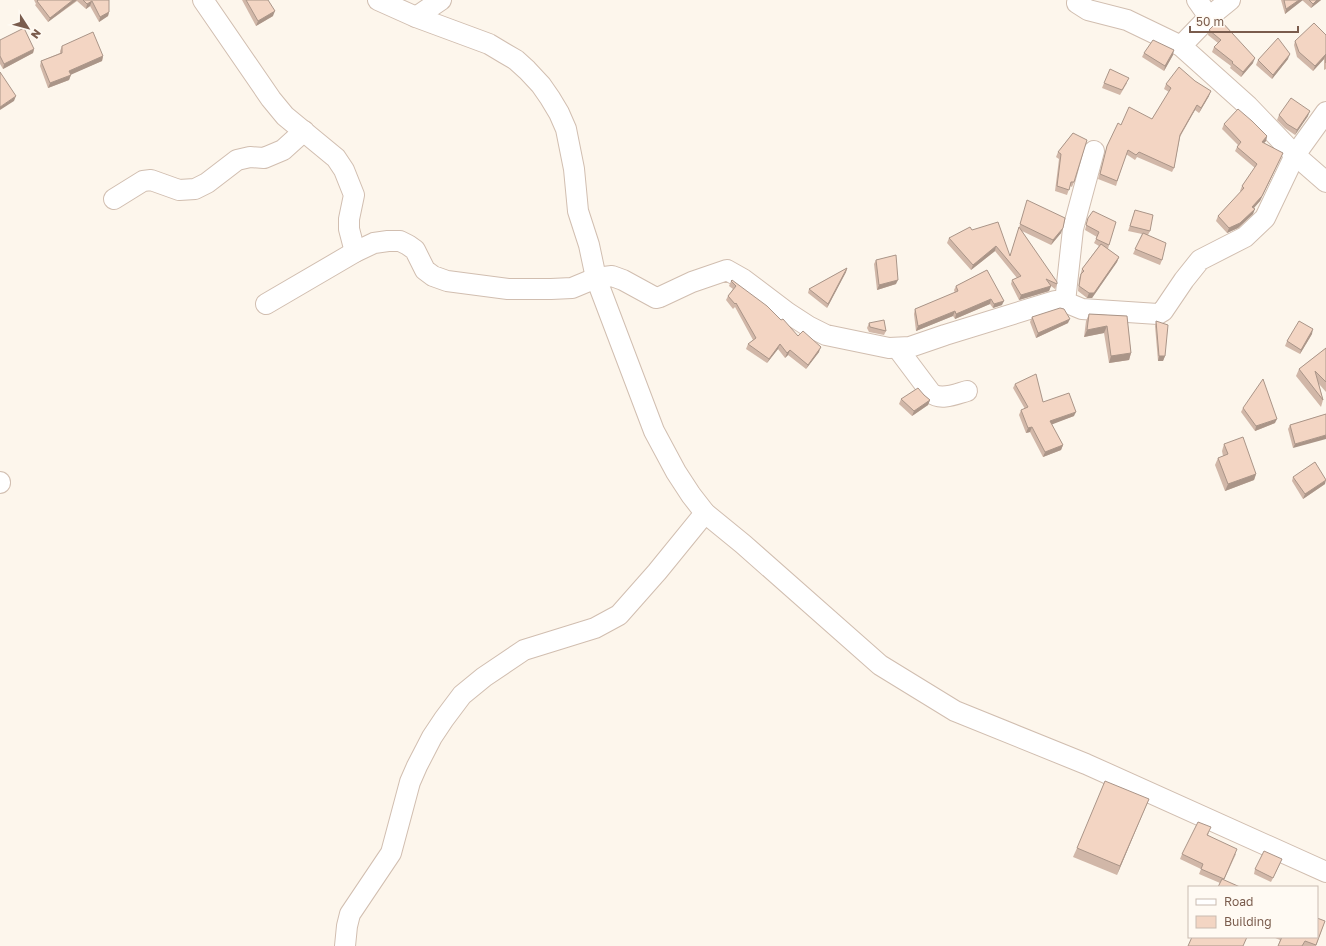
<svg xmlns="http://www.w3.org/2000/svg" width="1326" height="946" font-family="'Golos Text',sans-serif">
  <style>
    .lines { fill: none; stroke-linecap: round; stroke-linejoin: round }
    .minor-casing { stroke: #d1beb0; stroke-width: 22 }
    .minor { stroke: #fff; stroke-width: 20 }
    .wall { fill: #d1b7a8 }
    .shaded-wall { fill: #aa9588 }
    .building { fill: #f3d5c3; stroke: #aa9588 }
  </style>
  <rect width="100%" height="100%" fill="#fdf6ec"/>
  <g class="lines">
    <g class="minor-casing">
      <g id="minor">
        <polyline points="203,0 271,99 285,116 336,158 344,170 354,195 349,219 349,229 355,252"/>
        <polyline points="378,0 416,17 489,44 504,53 516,60 527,70 541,85 550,98 559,113 566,129 574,169 578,211 589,245 596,278 654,431 676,472 691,495 705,513 743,544 880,665 955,711 1086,764 1326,872"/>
        <polyline points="1197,0 1209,17"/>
        <polyline points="1077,3 1088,10 1127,20 1181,46 1248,106 1295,155 1326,182"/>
        <polyline points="416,17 441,0"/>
        <polyline points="1181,46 1209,17 1230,0"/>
        <polyline points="114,199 143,181 151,180 179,190 195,189 207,183 237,160 250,157 264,158 283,150 304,131"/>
        <polyline points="1065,302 1073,229 1094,151"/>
        <polyline points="266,304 355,252 374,243 388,241 400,241 408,245 415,250 425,270 433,276 447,281 508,289 551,289 572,288 596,278 612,276 623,280 656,298 660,297 692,282 727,270 743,279 788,313 808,326 826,335 889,348 910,347 945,335 1055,301 1065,302 1082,309 1158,314 1163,311 1184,280 1200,260 1245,237 1265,218 1295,155 1326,112"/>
        <path d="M 898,349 L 931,393 C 941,401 956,394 967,391"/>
        <polyline points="0,482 0,483"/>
        <polyline points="345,946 347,926 350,914 391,853 410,782 417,766 432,737 444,719 462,695 484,677 524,650 595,628 619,615 657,572 705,513"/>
      </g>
    </g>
    <use href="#minor" class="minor"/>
  </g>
  <g class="wall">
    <polygon points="34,0 109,0 109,12 108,16 99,22 90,6 86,9 77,1 48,22 35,5 36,4"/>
    <polygon points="242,0 268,0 273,16 256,26"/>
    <polygon points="1281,0 1321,0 1311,8 1302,0 1285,14"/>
    <polygon points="1209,30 1253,63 1241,77 1230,68 1231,66 1212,52 1214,47 1218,43 1208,35"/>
    <polygon points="1326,35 1326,69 1324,70 1324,59 1313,71 1297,57 1294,45 1295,41"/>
    <polygon points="0,40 34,49 33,53 3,69 0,64"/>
    <polygon points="62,46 103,56 102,61 71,74 69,80 48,88 40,66 41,61 60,53 60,51"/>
    <polygon points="1144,53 1173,55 1164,71 1142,57"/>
    <polygon points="1288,59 1272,79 1256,65 1258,60"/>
    <polygon points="1104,83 1127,83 1120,95 1102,88"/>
    <polygon points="1166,84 1209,96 1199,113 1195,110 1180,137 1174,168 1172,172 1137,157 1135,160 1126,154 1116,186 1098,179 1107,146 1121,125 1152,119 1169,92 1164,89"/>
    <polygon points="1279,115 1308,116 1295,135 1285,128 1277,120"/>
    <polygon points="1224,124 1267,136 1266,141 1264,143 1283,153 1260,201 1254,208 1253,214 1238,228 1227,233 1216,221 1218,216 1241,192 1240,191 1242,186 1255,168 1235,151 1238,145 1222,129"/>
    <polygon points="1073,133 1074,182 1072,187 1070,186 1067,195 1055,191 1059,159 1056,157 1058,152"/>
    <polygon points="1026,205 1061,233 1051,245 1022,231 1057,284 1055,289 1051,286 1049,291 1019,300 1011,284 1012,280 1017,278 995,251 971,270 947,243 949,238 972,230 1010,256"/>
    <polygon points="1135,210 1150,231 1148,235 1162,260 1160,265 1133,254 1142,234 1128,231"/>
    <polygon points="1088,218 1109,245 1108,249 1119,257 1117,262 1092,298 1087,298 1078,291 1079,279 1082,269 1099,246 1094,243 1097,237 1085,230"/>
    <polygon points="876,260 896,284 877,290 874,264"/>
    <polygon points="847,268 846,272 827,308 808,293 809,289"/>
    <polygon points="987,270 1002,305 993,308 990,304 955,319 953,316 916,331 914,314 915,309 955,293 954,290 956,286"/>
    <polygon points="731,281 781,320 798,336 819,352 806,369 788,355 785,358 778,349 767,363 746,349 748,344 753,340 735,307 733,309 726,300 728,296 733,289 729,286"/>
    <polygon points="1089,314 1127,316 1131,353 1129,360 1109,363 1104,333 1084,337 1086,321"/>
    <polygon points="1032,317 1068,323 1036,338 1030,322"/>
    <polygon points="1156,321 1165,356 1163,361 1158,361 1155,326"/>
    <polygon points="869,323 886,331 884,335 869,332 867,328"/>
    <polygon points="1312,334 1300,354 1285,346 1287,341"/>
    <polygon points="1326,348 1326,392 1319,384 1323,400 1321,407 1296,376 1299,369"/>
    <polygon points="1015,384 1043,402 1074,416 1051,424 1063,445 1061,450 1043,457 1030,432 1026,433 1019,415 1021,410 1025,409 1013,388"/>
    <polygon points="924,395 930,400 928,405 912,416 899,404 901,399"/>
    <polygon points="1243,408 1275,423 1255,431 1241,412"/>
    <polygon points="1326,414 1293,448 1288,429 1290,425"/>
    <polygon points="1224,444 1256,474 1254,480 1225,491 1215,465 1218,458 1223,456 1222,451"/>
    <polygon points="1293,477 1325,484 1303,499 1292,481"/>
    <polygon points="1149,799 1117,875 1073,857 1077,848"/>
    <polygon points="1209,832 1208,835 1236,854 1224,880 1220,883 1199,874 1201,869 1180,859 1182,854"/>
    <polygon points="1280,864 1271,882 1254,874 1255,869"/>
    <polygon points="1325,921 1316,946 1278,946 1280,940 1273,937 1317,937"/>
  </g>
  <g class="shaded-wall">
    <polygon points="73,0 77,0 48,22 50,18"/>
    <polygon points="1299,0 1303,0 1285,14 1286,9"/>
    <polygon points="1317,0 1321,0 1311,8 1313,4"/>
    <polygon points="92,1 90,6 86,9 87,4"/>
    <polygon points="275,11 273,16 256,26 258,21"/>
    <polygon points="109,12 108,16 99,22 100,17"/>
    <polygon points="34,49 33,53 3,69 4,64"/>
    <polygon points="1174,50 1173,55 1164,71 1165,66"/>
    <polygon points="1290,54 1288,59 1272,79 1273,75"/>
    <polygon points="1326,54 1324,59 1313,71 1315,66"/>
    <polygon points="103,56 102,61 68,76 69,71"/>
    <polygon points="1255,58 1253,63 1241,77 1243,72"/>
    <polygon points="71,75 69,80 48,88 50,83"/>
    <polygon points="1211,91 1209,96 1199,113 1201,108"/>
    <polygon points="16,96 14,101 0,110 0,107"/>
    <polygon points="1197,105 1195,110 1178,139 1180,135"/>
    <polygon points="1310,111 1308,116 1295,135 1297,130"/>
    <polygon points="1267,136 1266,141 1260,147 1262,142"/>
    <polygon points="1283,153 1260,201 1251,211 1252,207"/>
    <polygon points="1255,209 1253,214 1238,228 1227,233 1229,228"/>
    <polygon points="1063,228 1061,233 1051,245 1053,240"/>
    <polygon points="996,246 995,251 971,270 973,265"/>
    <polygon points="1119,257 1117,262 1092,298 1087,298 1089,293"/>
    <polygon points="847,268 846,272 827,308 828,304"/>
    <polygon points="898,280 896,284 877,290 879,285"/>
    <polygon points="1051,286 1049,291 1019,300 1021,295"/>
    <polygon points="991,299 990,304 955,319 956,314"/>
    <polygon points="1004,301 1002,305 993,308 994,304"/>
    <polygon points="955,311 953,316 916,331 918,326"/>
    <polygon points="1070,319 1068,323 1036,338 1038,333"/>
    <polygon points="1107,326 1104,333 1084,337 1087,330"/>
    <polygon points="1313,329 1312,334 1300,354 1301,350"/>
    <polygon points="780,344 778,349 767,363 769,359"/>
    <polygon points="821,347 819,352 806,369 808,365"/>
    <polygon points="790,350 788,355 785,358 787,353"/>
    <polygon points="1131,353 1129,360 1109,363 1111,356"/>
    <polygon points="1159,356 1165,356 1163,361 1158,361"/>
    <polygon points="930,400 928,405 912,416 914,411"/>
    <polygon points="1076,412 1074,416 1048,426 1050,421"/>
    <polygon points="1277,419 1275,423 1255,431 1256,426"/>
    <polygon points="1032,427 1030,432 1026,433 1028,428"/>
    <polygon points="1326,435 1326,439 1293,448 1295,444"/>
    <polygon points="1063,445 1061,450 1043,457 1045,452"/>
    <polygon points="1256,474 1254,480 1225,491 1228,484"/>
    <polygon points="1326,480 1325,484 1303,499 1305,494"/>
    <polygon points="1149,799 1145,808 1117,875 1120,866"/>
  </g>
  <g class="building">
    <polygon points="38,0 73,0 50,18 37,1"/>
    <polygon points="83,0 109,0 109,12 100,17 92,1 87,4"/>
    <polygon points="246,0 268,0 275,11 258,21"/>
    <polygon points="1284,0 1299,0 1286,9"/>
    <polygon points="1309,0 1317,0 1313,4"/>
    <polygon points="1221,21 1255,58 1243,72 1232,63 1233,62 1214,47 1221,40 1209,30 1215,24"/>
    <polygon points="1314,23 1326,35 1326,63 1326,54 1315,66 1299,52 1295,41"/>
    <polygon points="24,28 34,49 4,64 0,56 0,40"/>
    <polygon points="93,32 103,56 69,71 71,75 50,83 41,61 62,53 62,46"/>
    <polygon points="1278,38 1290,54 1273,75 1258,60"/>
    <polygon points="1153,40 1174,50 1165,66 1144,53"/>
    <polygon points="1179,67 1195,81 1211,91 1201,108 1197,105 1180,135 1174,168 1139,152 1136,155 1128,150 1117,181 1100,174 1107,146 1118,123 1121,125 1129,107 1152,119 1171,88 1166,84"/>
    <polygon points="1110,69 1129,78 1122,90 1104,83"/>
    <polygon points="0,72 16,96 0,107"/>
    <polygon points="1291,98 1310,111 1297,130 1287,124 1279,115"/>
    <polygon points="1238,109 1252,121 1267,136 1262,142 1283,153 1262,196 1252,207 1255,209 1240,223 1229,228 1218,216 1244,188 1242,186 1257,164 1237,147 1241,142 1224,124"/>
    <polygon points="1073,133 1087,140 1074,182 1071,182 1069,190 1057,186 1061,154 1058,152"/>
    <polygon points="1027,200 1065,218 1063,228 1053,240 1020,224"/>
    <polygon points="1135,210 1153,215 1150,231 1130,226"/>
    <polygon points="1093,211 1116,222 1109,245 1096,239 1099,232 1086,225 1088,218"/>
    <polygon points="998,222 1010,256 1019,227 1057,282 1057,284 1046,279 1051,286 1021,295 1012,280 1021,276 996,246 973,265 949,238 970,227 972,230"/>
    <polygon points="1143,233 1166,243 1162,260 1135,249"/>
    <polygon points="1101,244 1119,257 1094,293 1089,293 1079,286 1081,274 1084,271 1082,269"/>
    <polygon points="896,255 898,280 879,285 876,260"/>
    <polygon points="847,268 828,304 809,289"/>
    <polygon points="987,270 1004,301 994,304 991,299 956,314 955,311 918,326 915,309 958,291 956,286"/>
    <polygon points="732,280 767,306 781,320 783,319 798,336 803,331 821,347 808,365 790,350 787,353 780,344 769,359 748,344 756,338 736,303 735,304 728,296 736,286 731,281"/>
    <polygon points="1060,308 1064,309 1070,319 1038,333 1032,317"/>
    <polygon points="1089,314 1127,316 1131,353 1111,356 1107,326 1087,330"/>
    <polygon points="884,320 886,331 870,327 869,323"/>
    <polygon points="1156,321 1168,325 1165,356 1159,356"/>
    <polygon points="1299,321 1313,329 1301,350 1287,341"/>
    <polygon points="1326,348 1326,382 1315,371 1323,400 1299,369"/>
    <polygon points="1036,374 1043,402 1069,393 1076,412 1050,421 1063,445 1045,452 1032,427 1028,428 1021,410 1028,407 1015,384"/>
    <polygon points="1263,379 1277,419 1256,426 1243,408"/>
    <polygon points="918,388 924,395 930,400 914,411 901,399"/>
    <polygon points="1326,414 1326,435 1295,444 1290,425"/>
    <polygon points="1243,437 1256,474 1228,484 1218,458 1228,454 1224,444"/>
    <polygon points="1315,462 1326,480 1305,494 1293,477"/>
    <polygon points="1105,781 1149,799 1120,866 1077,848"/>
    <polygon points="1198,822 1211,827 1207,835 1237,849 1224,879 1201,869 1203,864 1182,854"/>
    <polygon points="1264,851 1282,859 1273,878 1255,869"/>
    <polygon points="1222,879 1240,887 1218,887"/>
    <polygon points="1317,918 1325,921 1316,945 1305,941 1302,946 1278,946 1282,937 1317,937"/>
    <polygon points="1192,937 1247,937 1243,946 1188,946"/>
  </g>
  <rect x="1188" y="886" width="130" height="52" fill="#fffaf3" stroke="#cabbb1"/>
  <rect x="1196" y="899" width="20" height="6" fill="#ffffff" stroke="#cabbb1"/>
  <text x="1224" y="906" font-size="12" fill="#7a5c4d">Road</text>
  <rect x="1196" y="916" width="20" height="12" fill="#f3d5c3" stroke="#cabbb1"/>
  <text x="1224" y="926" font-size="12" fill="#7a5c4d">Building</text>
  <g transform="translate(28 28) rotate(126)" stroke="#fffaf3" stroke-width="3" paint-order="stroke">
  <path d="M0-3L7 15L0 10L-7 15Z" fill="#7a5c4d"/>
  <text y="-6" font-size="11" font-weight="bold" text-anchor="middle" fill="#7a5c4d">N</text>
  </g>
  <path d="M1190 26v6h108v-6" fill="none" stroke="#7a5c4d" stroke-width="2"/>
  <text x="1196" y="26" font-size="12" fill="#7a5c4d" stroke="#fffaf3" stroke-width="3" paint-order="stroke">50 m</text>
</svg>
